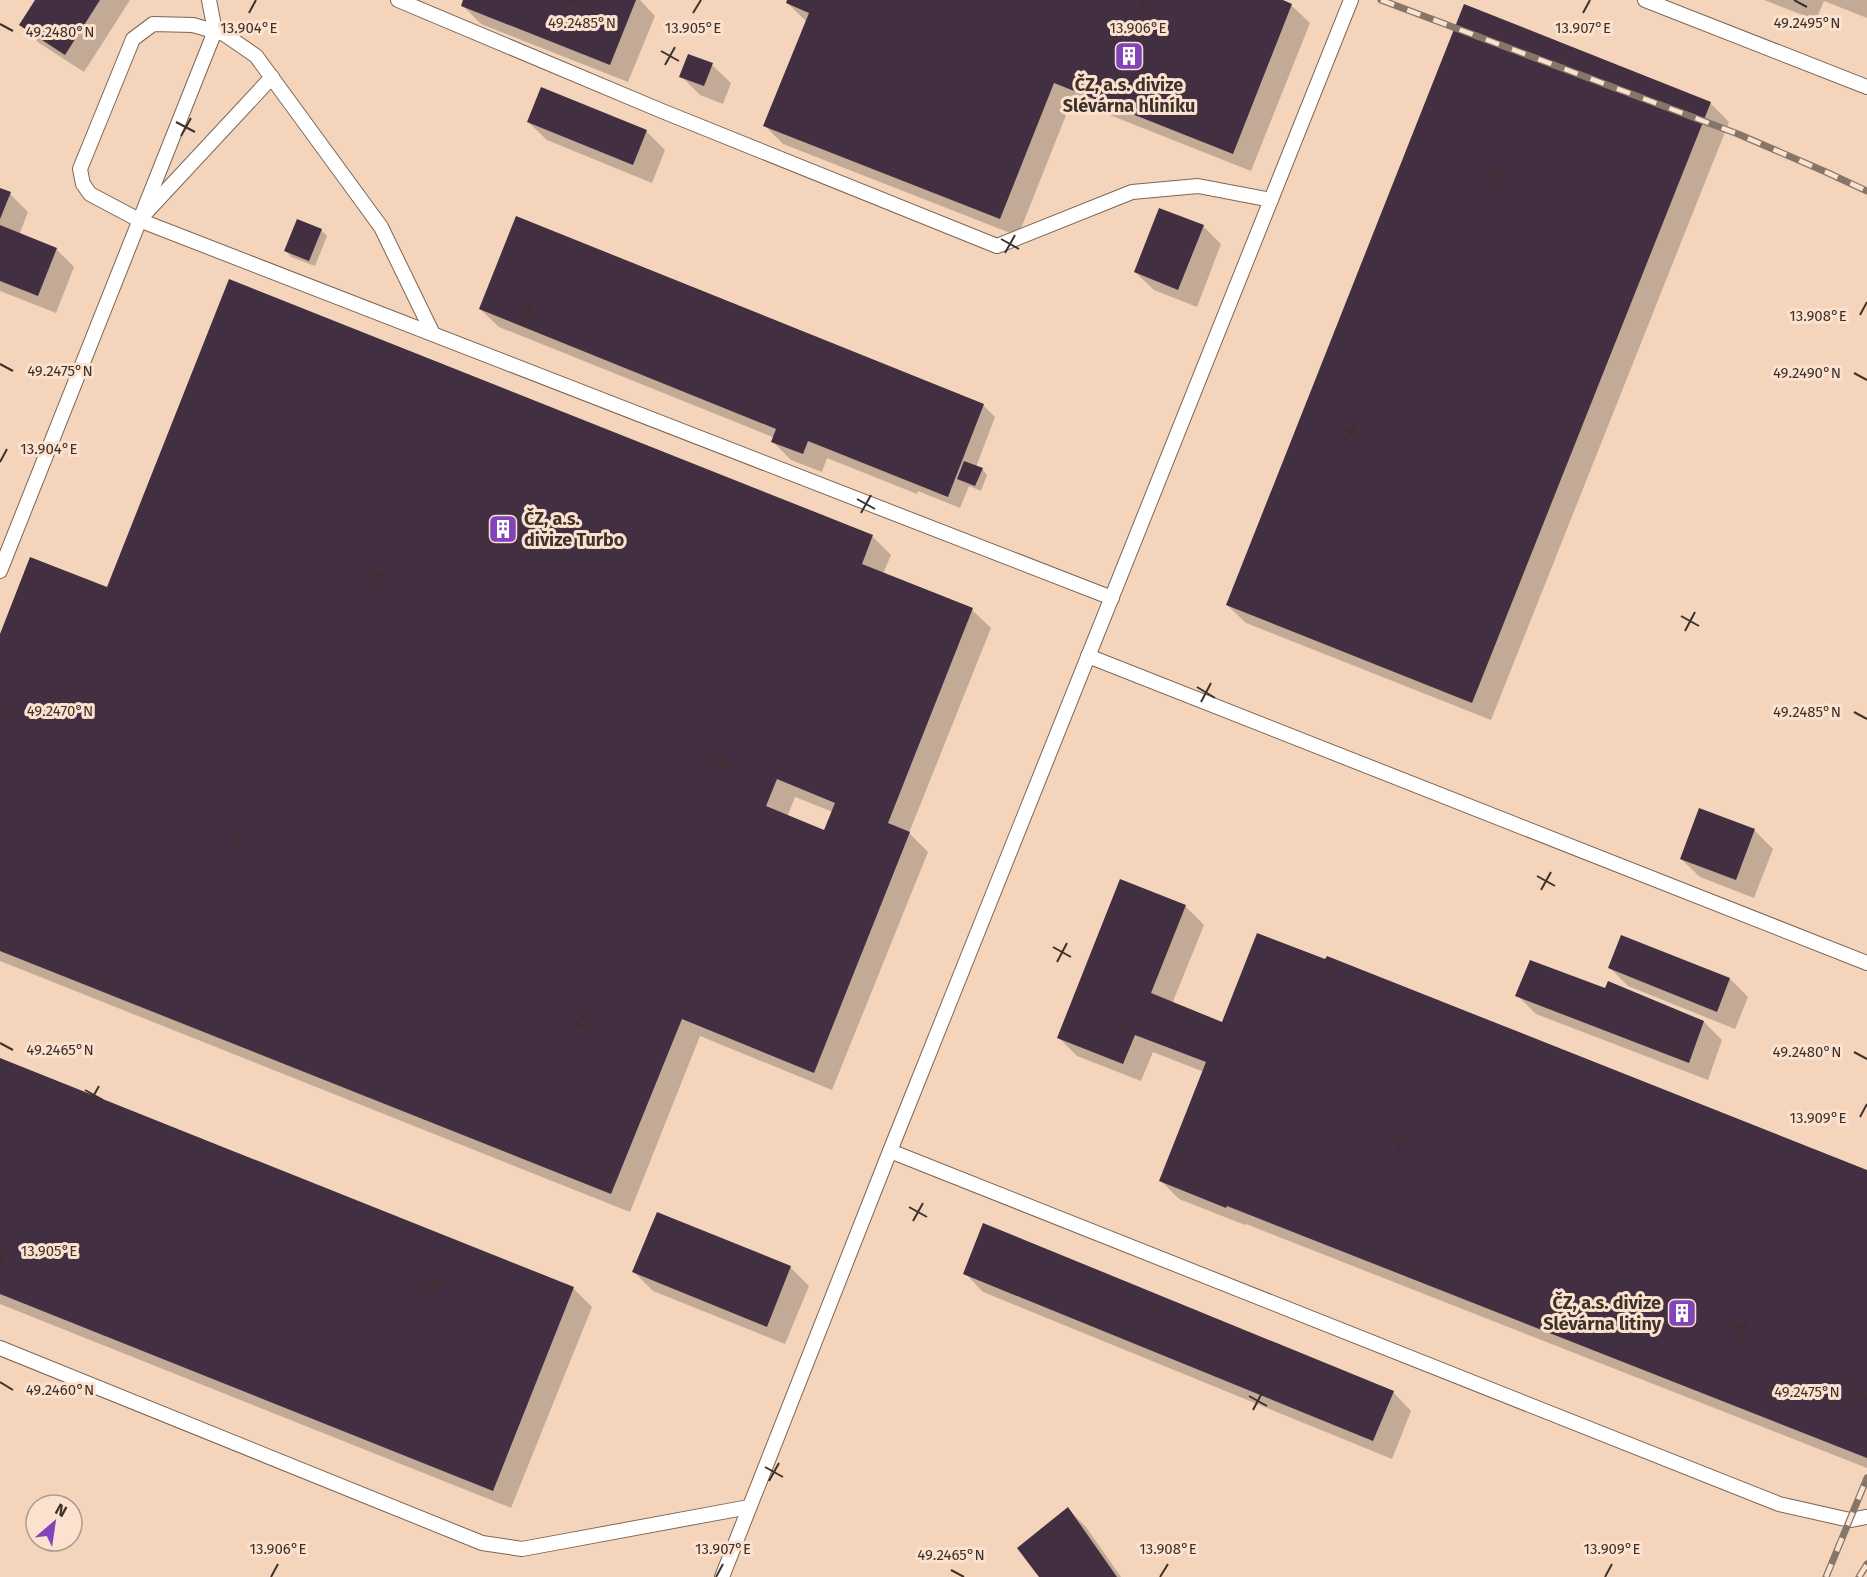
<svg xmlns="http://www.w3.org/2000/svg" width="1867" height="1577" font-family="'Fira Sans',sans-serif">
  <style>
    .built { fill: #f4d5bc; fill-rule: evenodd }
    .shadow { fill: #0003; fill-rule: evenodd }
    .building { fill: #423042; fill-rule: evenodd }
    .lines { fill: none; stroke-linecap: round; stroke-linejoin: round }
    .service-casing { stroke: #7c6654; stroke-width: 16 }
    .service { stroke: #fff; stroke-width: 14 }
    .rail-casing { stroke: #867569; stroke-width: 7 }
    .rail { stroke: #fce2ce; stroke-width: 4.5; stroke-dasharray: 14; stroke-linecap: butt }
    .ticks { fill: none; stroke: #3c322b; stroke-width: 2 }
    .labels { text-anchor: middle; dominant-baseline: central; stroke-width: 6; stroke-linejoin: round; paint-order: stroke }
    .poi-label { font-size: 18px; font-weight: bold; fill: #3c322b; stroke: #fce2ce }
    .ticks-label { font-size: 15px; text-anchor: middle; fill: #3c322b; stroke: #fce2ce; stroke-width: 6; stroke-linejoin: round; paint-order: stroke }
  </style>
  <rect width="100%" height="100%" fill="#fce2ce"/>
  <path class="built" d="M 0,0 L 1867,0 L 1867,1577 L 0,1577 ZM 36,1505 L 72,1505 L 72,1541 L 36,1541 Z"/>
  <g class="shadow">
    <polygon points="37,0 130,0 84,72 39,43 21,25"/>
    <polygon points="465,0 640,0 655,16 628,82 481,24 463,6"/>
    <polygon points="788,0 1279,0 1291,5 1310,23 1251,171 1072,100 1018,236 783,144 764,125 806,21 787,3"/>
    <polygon points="1764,0 1867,0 1867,18 1824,1 1816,20"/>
    <polygon points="712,65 731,83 723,104 700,95 681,76"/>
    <polygon points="1710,103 1729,122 1491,720 1246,623 1227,605"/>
    <polygon points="528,122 646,131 665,150 652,183 547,140"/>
    <polygon points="0,190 10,194 28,212 19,235 56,249 74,267 56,313 0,291"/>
    <polygon points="1203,226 1221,244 1197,307 1154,290 1135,272"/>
    <polygon points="321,230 327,236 315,266 291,257 286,251"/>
    <path d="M 230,281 L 873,537 L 891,555 L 883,574 L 972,610 L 991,628 L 909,833 L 928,852 L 832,1090 L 700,1036 L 630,1212 L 0,961 L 0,638 L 107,589 ZM 795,797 L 833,812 L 825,832 L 787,817 Z"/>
    <polygon points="480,309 983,405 995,417 976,467 982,469 987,475 981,491 969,486 960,508 918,491 917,494 827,458 822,472 791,460 773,442 775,438 499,327"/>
    <polygon points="1754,830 1773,849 1754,898 1700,877 1681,859"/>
    <polygon points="1185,906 1204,925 1172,1004 1223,1024 1867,1171 1867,1468 1246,1224 1245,1225 1179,1199 1161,1181 1204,1072 1153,1052 1141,1081 1077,1056 1059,1038"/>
    <polygon points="1610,968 1730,979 1748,997 1735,1029 1628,986"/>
    <polygon points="1606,990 1704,1022 1722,1040 1708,1080 1536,1014 1517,995"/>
    <polygon points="0,1060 573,1288 592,1307 511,1508 0,1304"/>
    <polygon points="790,1267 809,1286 785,1344 653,1291 634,1272"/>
    <polygon points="965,1273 1393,1392 1411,1411 1392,1459 983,1292"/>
    <polygon points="1068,1509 1086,1527 1121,1577 1041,1577"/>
  </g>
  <g class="building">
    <polygon points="35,0 100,0 65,55 19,25"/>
    <polygon points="463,0 636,0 610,65 461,6"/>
    <polygon points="787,0 1283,0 1292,4 1233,154 1054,83 1000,219 763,126 809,13 786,3"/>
    <polygon points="1464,4 1711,102 1472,703 1226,605"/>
    <polygon points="688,54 713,63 704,86 679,77"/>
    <polygon points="541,87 647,130 633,165 527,122"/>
    <polygon points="0,188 11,192 0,219"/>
    <polygon points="1159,208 1204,225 1178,290 1134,272"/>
    <polygon points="516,216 984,404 948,497 808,441 803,454 771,442 776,429 479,309"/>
    <polygon points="297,219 322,229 309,261 284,251"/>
    <polygon points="0,225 57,248 38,296 0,281"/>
    <path d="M 229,279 L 873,535 L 862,564 L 973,608 L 888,823 L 910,832 L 814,1073 L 682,1019 L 611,1194 L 0,951 L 0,634 L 30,557 L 107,587 ZM 777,779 L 835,803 L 824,830 L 766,806 Z"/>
    <polygon points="964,461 983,468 975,486 957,479"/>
    <polygon points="1699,808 1755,829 1736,880 1680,859"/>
    <polygon points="1120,879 1186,905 1151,993 1222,1022 1257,933 1325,959 1327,956 1867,1170 1867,1458 1227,1206 1226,1208 1159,1181 1206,1062 1135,1035 1123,1064 1057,1038"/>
    <polygon points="1621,935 1730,978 1717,1012 1608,968"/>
    <polygon points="1530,960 1605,988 1608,981 1704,1021 1689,1063 1515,996"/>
    <polygon points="0,1058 574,1287 493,1491 0,1294"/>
    <polygon points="657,1212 791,1266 767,1327 632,1272"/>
    <polygon points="983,1223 1394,1391 1373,1441 963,1274"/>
    <polygon points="1068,1507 1117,1577 1039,1577 1017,1548"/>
  </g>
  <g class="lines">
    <g class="service-casing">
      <g id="service">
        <polyline points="398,0 662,111 997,246 1132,192 1198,186 1271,200"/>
        <polyline points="1645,0 1867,87"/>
        <polyline points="272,77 139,220 1112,598"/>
        <polyline points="139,220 90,194 83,184 80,169 133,39 153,24 193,25 224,34 256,56 381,227 433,334"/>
        <polyline points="0,571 215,31 209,0"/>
        <polyline points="1088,656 1867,963"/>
        <polyline points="890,1151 1779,1504 1850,1520 1867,1517"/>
        <polyline points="0,1348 482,1543 522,1549 749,1507"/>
        <polyline points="722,1577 890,1151 1351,0"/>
      </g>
    </g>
    <use href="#service" class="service"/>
    <g class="rail-casing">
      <g id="rail">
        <polyline points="1381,0 1738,134 1826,172 1867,191"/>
        <polyline points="1826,1577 1867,1478"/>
        <polyline points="1859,1577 1867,1564"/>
      </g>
    </g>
    <use href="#rail" class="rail"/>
  </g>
  <path class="ticks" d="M 569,0 L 582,7M 1794,0 L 1807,7M 249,13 L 256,0M 693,13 L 701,0M 1138,13 L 1145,0M 1583,13 L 1590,0M 0,24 L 13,31M 661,51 L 679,61M 665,65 L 675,47M 176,122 L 195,132M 181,136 L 191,118M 1485,168 L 1503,178M 1489,182 L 1499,164M 1001,239 L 1019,249M 1005,253 L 1015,235M 517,310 L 535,321M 1860,315 L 1867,302M 521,325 L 531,306M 0,364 L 13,371M 1854,373 L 1867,380M 1341,428 L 1359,438M 1345,442 L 1355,424M 0,462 L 7,449M 857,499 L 875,509M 861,513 L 871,495M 373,570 L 391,580M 377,584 L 387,566M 1681,616 L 1699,626M 1685,631 L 1695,612M 1197,687 L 1215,698M 1201,702 L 1211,683M 0,703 L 13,711M 1854,712 L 1867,719M 713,759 L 731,769M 717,773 L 727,755M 229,830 L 247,840M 233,844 L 243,826M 1537,876 L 1555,886M 1541,890 L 1551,872M 1053,947 L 1071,957M 1057,962 L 1067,943M 569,1018 L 587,1029M 573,1033 L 583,1014M 0,1043 L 13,1050M 1854,1052 L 1867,1059M 85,1090 L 103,1100M 89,1104 L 99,1086M 1860,1117 L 1867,1104M 1393,1136 L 1411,1146M 1397,1150 L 1407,1132M 909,1207 L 927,1217M 913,1221 L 923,1203M 0,1264 L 7,1251M 425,1278 L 443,1288M 429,1293 L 439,1274M 1733,1324 L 1751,1334M 1737,1339 L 1747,1320M 0,1382 L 13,1390M 1854,1391 L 1867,1399M 1249,1396 L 1267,1406M 1253,1410 L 1263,1391M 765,1467 L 783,1477M 769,1481 L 779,1463M 951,1570 L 964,1577M 271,1577 L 278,1564M 716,1577 L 723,1564M 1160,1577 L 1168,1564M 1605,1577 L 1612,1564"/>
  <defs>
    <g id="building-square" transform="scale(1.5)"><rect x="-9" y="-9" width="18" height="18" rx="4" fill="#8244b9" stroke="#fce2ce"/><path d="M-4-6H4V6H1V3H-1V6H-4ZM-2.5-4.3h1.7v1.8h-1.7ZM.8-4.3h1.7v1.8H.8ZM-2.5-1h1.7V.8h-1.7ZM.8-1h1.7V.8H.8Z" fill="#fff"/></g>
  </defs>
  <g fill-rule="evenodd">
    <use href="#building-square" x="1129" y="56"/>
    <use href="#building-square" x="503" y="529"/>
    <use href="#building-square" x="1682" y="1313"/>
  </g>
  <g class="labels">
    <g class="poi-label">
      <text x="1129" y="85">ČZ, a.s. divize<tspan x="1129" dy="21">Slévárna hliníku</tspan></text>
      <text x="524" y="519" text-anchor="start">ČZ, a.s.<tspan x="524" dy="21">divize Turbo</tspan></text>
      <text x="1661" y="1303" text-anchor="end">ČZ, a.s. divize<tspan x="1661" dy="21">Slévárna litiny</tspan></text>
    </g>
  </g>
  <g class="ticks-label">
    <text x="1807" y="28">49.2495°N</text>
    <text x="582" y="28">49.2485°N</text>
    <text x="249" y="33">13.904°E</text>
    <text x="693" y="33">13.905°E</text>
    <text x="1138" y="33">13.906°E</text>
    <text x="1583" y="33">13.907°E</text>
    <text x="60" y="37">49.2480°N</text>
    <text x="1818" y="321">13.908°E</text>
    <text x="60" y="376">49.2475°N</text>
    <text x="1807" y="378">49.2490°N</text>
    <text x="49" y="454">13.904°E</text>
    <text x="60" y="716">49.2470°N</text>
    <text x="1807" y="717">49.2485°N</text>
    <text x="60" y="1055">49.2465°N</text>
    <text x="1807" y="1057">49.2480°N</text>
    <text x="1818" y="1123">13.909°E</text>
    <text x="49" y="1256">13.905°E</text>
    <text x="60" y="1395">49.2460°N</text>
    <text x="1807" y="1397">49.2475°N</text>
    <text x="278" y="1554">13.906°E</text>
    <text x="723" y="1554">13.907°E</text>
    <text x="1168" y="1554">13.908°E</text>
    <text x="1612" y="1554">13.909°E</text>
    <text x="951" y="1560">49.2465°N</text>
  </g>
  <g transform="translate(54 1523) rotate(29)"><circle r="28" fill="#fce2ce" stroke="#af9c8d" stroke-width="1.5"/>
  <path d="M0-4.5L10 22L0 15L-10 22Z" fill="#8244b9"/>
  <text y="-9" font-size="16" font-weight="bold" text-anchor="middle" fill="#3c322b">N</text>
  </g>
</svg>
